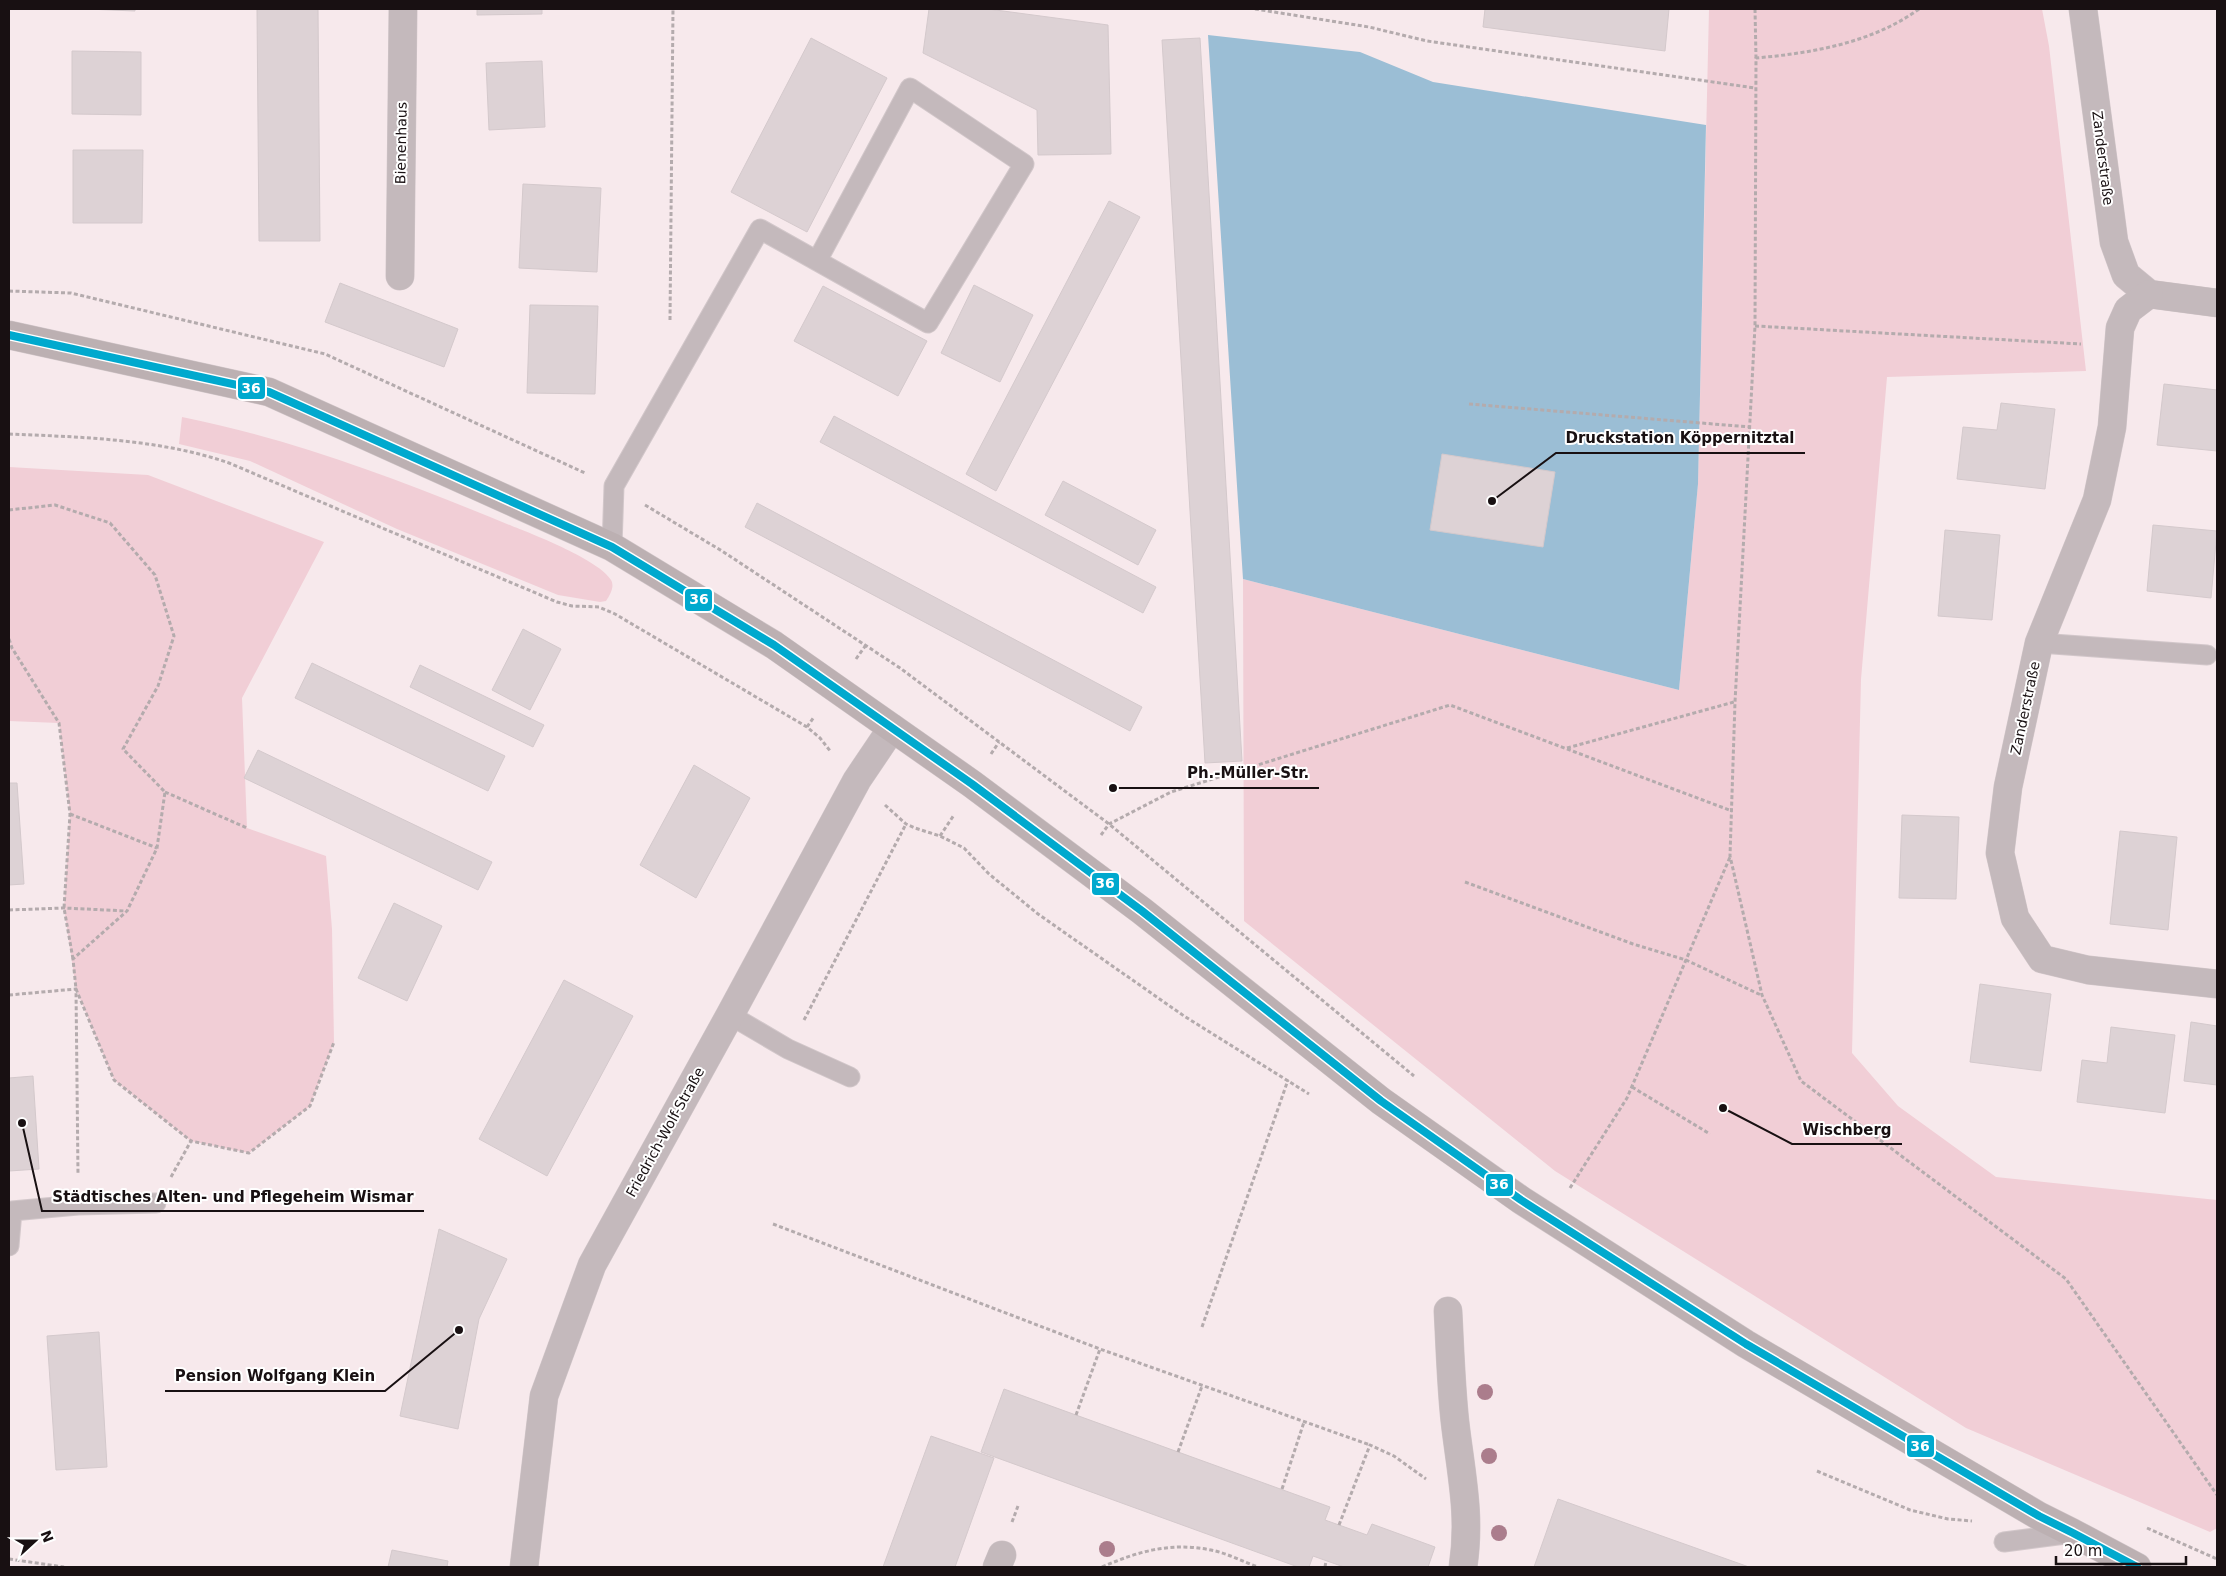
<svg xmlns="http://www.w3.org/2000/svg" width="2226" height="1576" font-family="'DejaVu Sans',sans-serif">
  <style>
    .green { fill: #f1ced6 }
    .water { fill: #9bbed5 }
    .building { fill: #ddd2d5; stroke: #d4c9cc }
    .lines { fill: none; stroke-linecap: round; stroke-linejoin: round }
    .lane-casing { stroke: #d2c7ca; stroke-width: 21 }
    .street-casing { stroke: #d2c7ca; stroke-width: 29 }
    .secondary-casing { stroke: #d2c7ca; stroke-width: 29 }
    .path { stroke: #b4abad; stroke-width: 3; stroke-dasharray: 4 2.5; stroke-linecap: butt }
    .lane { stroke: #c4b9bc; stroke-width: 19 }
    .street { stroke: #c4b9bc; stroke-width: 28 }
    .secondary { stroke: #bcb0b2; stroke-width: 28 }
    .bus-1-casing { stroke: #fff; stroke-width: 11 }
    .bus-1 { stroke: #00a9ce; stroke-width: 8 }
    .tree { fill: #ab7d8c }
    .labels { text-anchor: middle; dominant-baseline: central; stroke-width: 4; stroke-linejoin: round; paint-order: stroke }
    .street-label { font-size: 14px; fill: #181012; stroke: #fff }
    .leader { fill: none; stroke: #181012; stroke-width: 2 }
    .callout-dot { fill: #181012; stroke: #fff; stroke-width: 2 }
    .callout-label { font-size: 15px; text-anchor: middle; font-weight: bold; fill: #181012; stroke: #fff; stroke-width: 4; stroke-linejoin: round; paint-order: stroke }
    .line-badge { stroke: #fff; stroke-width: 2 }
    .badge-label { font-size: 14px; text-anchor: middle; font-weight: bold; fill: #fff }
  </style>
  <rect width="100%" height="100%" fill="#f7e9ec"/>
  <g class="green">
    <polygon points="1709,9 2042,9 2049,46 2086,371 1887,377 1861,679 1852,1053 1898,1106 1996,1177 2217,1200 2217,1528 2210,1532 1966,1428 1555,1171 1244,921 1243,579 1679,690 1698,484"/>
    <path d="M 182,417 C 296,440 405,482 512,526 C 535,535 599,560 611,580 C 615,587 610,595 606,601 L 600,602 L 558,595 L 397,529 L 250,461 L 179,444 Z"/>
    <polygon points="9,467 148,475 324,542 242,698 247,828 326,856 332,929 334,1042 310,1106 249,1153 191,1141 114,1080 76,989 64,908 70,814 59,723 9,721"/>
  </g>
  <polygon class="water" points="1208,35 1360,52 1433,82 1706,125 1698,484 1679,690 1243,579"/>
  <g class="building">
    <polygon points="87,9 135,9 135,11"/>
    <polygon points="257,9 318,9 320,241 259,241"/>
    <polygon points="477,9 542,9 542,14 477,15"/>
    <polygon points="929,9 988,9 1108,25 1111,154 1038,155 1037,110 923,53"/>
    <polygon points="1485,9 1669,9 1665,51 1483,27"/>
    <polygon points="811,38 887,78 807,232 731,192"/>
    <polygon points="1200,38 1242,761 1205,763 1162,40"/>
    <polygon points="72,51 141,52 141,115 72,114"/>
    <polygon points="542,61 545,127 489,130 486,63"/>
    <polygon points="73,150 143,150 142,223 73,223"/>
    <polygon points="523,184 601,188 597,272 519,268"/>
    <polygon points="1109,201 1140,217 996,491 966,474"/>
    <polygon points="340,283 458,329 444,367 325,322"/>
    <polygon points="974,285 1033,315 1000,382 941,353"/>
    <polygon points="823,286 927,341 898,396 794,341"/>
    <polygon points="530,305 598,306 595,394 527,393"/>
    <polygon points="2164,384 2217,390 2217,451 2157,445"/>
    <polygon points="2001,403 2055,409 2045,489 1957,479 1963,427 1997,430"/>
    <polygon points="834,416 1156,587 1143,613 820,442"/>
    <polygon points="1442,454 1555,472 1543,547 1430,530"/>
    <polygon points="1063,481 1156,530 1138,565 1045,515"/>
    <polygon points="757,503 1142,707 1130,731 745,527"/>
    <polygon points="2153,525 2217,531 2211,598 2147,591"/>
    <polygon points="1945,530 2000,535 1992,620 1938,616"/>
    <polygon points="523,629 561,649 530,710 492,690"/>
    <polygon points="312,663 505,756 488,791 295,698"/>
    <polygon points="420,665 544,725 533,747 410,687"/>
    <polygon points="258,750 492,862 478,890 244,778"/>
    <polygon points="694,765 750,798 696,898 640,865"/>
    <polygon points="9,783 17,783 24,884 9,885"/>
    <polygon points="1902,815 1959,817 1956,899 1899,898"/>
    <polygon points="2120,831 2177,837 2168,930 2110,924"/>
    <polygon points="394,903 442,926 407,1001 358,978"/>
    <polygon points="564,980 633,1016 547,1176 479,1139"/>
    <polygon points="1980,984 2051,994 2041,1071 1970,1062"/>
    <polygon points="2191,1022 2217,1026 2217,1085 2184,1081"/>
    <polygon points="2111,1027 2175,1035 2165,1113 2077,1102 2082,1060 2107,1063"/>
    <polygon points="33,1076 39,1169 9,1171 9,1078"/>
    <polygon points="439,1229 507,1259 479,1319 458,1429 400,1416"/>
    <polygon points="99,1332 107,1467 56,1470 47,1336"/>
    <polygon points="1004,1389 1330,1507 1325,1520 1367,1535 1372,1524 1435,1547 1428,1567 1344,1567 1313,1556 1309,1567 1298,1567 981,1452"/>
    <polygon points="931,1436 994,1458 955,1567 883,1567"/>
    <polygon points="1558,1499 1749,1567 1534,1567"/>
    <polygon points="392,1550 448,1561 447,1567 388,1567"/>
  </g>
  <g class="lines">
    <g class="lane-casing">
      <g id="lane">
        <polyline points="612,547 614,486 760,229 928,323 1024,164 910,88 817,261"/>
        <polyline points="2039,643 2207,655"/>
        <polyline points="730,1015 788,1049 850,1077"/>
        <polyline points="9,1246 12,1211 78,1205 156,1203"/>
        <polyline points="2004,1542 2073,1533"/>
      </g>
    </g>
    <g class="street-casing">
      <g id="street">
        <polyline points="2083,9 2114,242 2126,275 2149,294 2217,303"/>
        <polyline points="400,276 403,9"/>
        <polyline points="2149,294 2128,310 2120,328 2112,427 2097,500 2039,643 2008,787 2000,853 2015,918 2042,959 2088,970 2217,984"/>
        <path d="M 1448,1311 C 1450,1348 1451,1386 1455,1422 C 1461,1474 1471,1515 1463,1567"/>
        <polyline points="524,1567 544,1396 592,1265 730,1015 857,780 892,728"/>
        <polyline points="997,1567 1002,1555"/>
      </g>
    </g>
    <g class="secondary-casing">
      <polyline id="secondary" points="9,335 269,392 612,547 774,645 972,784 1142,911 1381,1101 1521,1200 1746,1344 2039,1516 2073,1533 2137,1567"/>
    </g>
    <g class="path">
      <polyline points="1255,9 1369,27 1427,41 1755,88"/>
      <polyline points="1755,9 1756,58"/>
      <path d="M 1919,9 C 1872,43 1812,53 1756,58 L 1755,326 L 1735,702 L 1730,856 L 1762,995 L 1801,1081 L 2066,1279 L 2217,1495"/>
      <polyline points="9,291 71,293 325,354 585,473"/>
      <polyline points="670,320 673,9"/>
      <polyline points="1755,326 2081,344"/>
      <polyline points="1469,404 1750,427"/>
      <path d="M 9,434 C 81,437 160,439 229,463 L 557,602 L 572,606 L 599,607 L 615,614 L 807,727 L 820,738 L 831,752"/>
      <polyline points="645,505 722,551 900,668 1109,824 1414,1076"/>
      <polyline points="9,510 55,505 110,523 155,575 174,636 158,686 123,749 165,792 157,848 127,911 73,959 76,989 114,1080 191,1141"/>
      <polyline points="9,639 12,648 59,723 70,814 64,908 73,959"/>
      <polyline points="856,659 866,645"/>
      <polyline points="807,727 814,717"/>
      <polyline points="1567,748 1734,702"/>
      <polyline points="991,754 999,742"/>
      <polyline points="165,792 247,828"/>
      <polyline points="885,805 906,824 915,828 940,836 964,848 989,874 1038,914 1184,1016 1309,1094"/>
      <polyline points="70,814 157,848"/>
      <polyline points="1101,835 1109,824 1171,792 1450,705 1732,811"/>
      <polyline points="940,836 954,815"/>
      <polyline points="1465,882 1633,944 1686,960 1761,995"/>
      <polyline points="9,910 64,908 126,911"/>
      <polyline points="9,995 76,989 78,1174"/>
      <polyline points="804,1020 906,824"/>
      <polyline points="1632,1087 1710,1134"/>
      <polyline points="171,1177 191,1141 249,1153 310,1106 334,1042"/>
      <polyline points="1570,1188 1627,1098 1730,857"/>
      <polyline points="773,1224 1100,1349 1370,1445"/>
      <polyline points="1202,1327 1288,1080"/>
      <polyline points="1076,1415 1100,1349"/>
      <polyline points="1178,1452 1202,1386"/>
      <polyline points="1817,1471 1910,1510 1948,1519 1972,1521"/>
      <polyline points="1282,1489 1304,1422"/>
      <polyline points="1012,1522 1018,1506"/>
      <polyline points="1339,1525 1370,1445 1394,1456 1426,1479"/>
      <polyline points="2147,1528 2217,1559"/>
      <polyline points="9,1559 64,1567"/>
      <path d="M 1102,1567 C 1139,1551 1171,1542 1211,1550 C 1227,1553 1243,1562 1258,1567"/>
      <polyline points="1325,1567 1326,1561"/>
    </g>
    <use href="#lane" class="lane"/>
    <use href="#street" class="street"/>
    <use href="#secondary" class="secondary"/>
    <g class="bus-1-casing">
      <polyline id="bus-1" points="9,335 269,392 612,547 774,645 972,784 1142,911 1381,1101 1521,1200 1746,1344 2039,1516 2073,1533 2137,1567"/>
    </g>
    <use href="#bus-1" class="bus-1"/>
  </g>
  <g class="tree">
    <circle cx="1485" cy="1392" r="8"/>
    <circle cx="1489" cy="1456" r="8"/>
    <circle cx="1499" cy="1533" r="8"/>
    <circle cx="1107" cy="1549" r="8"/>
  </g>
  <g class="labels">
    <g class="street-label">
      <text transform="translate(401 143) rotate(-89)">Bienenhaus</text>
      <text transform="translate(2103 158) rotate(83)">Zanderstraße</text>
      <text transform="translate(2025 708) rotate(-78)">Zanderstraße</text>
      <text transform="translate(665 1132) rotate(-61)">Friedrich-Wolf-Straße</text>
    </g>
  </g>
  <path class="leader" d="M1492 501L1556 453H1805M1113 788L1177 788H1319M1723 1108L1792 1144H1902M22 1123L42 1211H424M459 1330L385 1391H165"/>
  <g class="callout-dot">
    <circle cx="1492" cy="501" r="5"/>
    <circle cx="1113" cy="788" r="5"/>
    <circle cx="1723" cy="1108" r="5"/>
    <circle cx="22" cy="1123" r="5"/>
    <circle cx="459" cy="1330" r="5"/>
  </g>
  <g class="callout-label">
    <text x="1680" y="443">Druckstation Köppernitztal</text>
    <text x="1248" y="778">Ph.-Müller-Str.</text>
    <text x="1847" y="1135">Wischberg</text>
    <text x="233" y="1202">Städtisches Alten- und Pflegeheim Wismar</text>
    <text x="275" y="1381">Pension Wolfgang Klein</text>
  </g>
  <g class="line-badge">
    <rect x="237" y="376" width="29" height="24" rx="5" fill="#00a9ce"/>
    <rect x="684" y="588" width="29" height="24" rx="5" fill="#00a9ce"/>
    <rect x="1091" y="872" width="29" height="24" rx="5" fill="#00a9ce"/>
    <rect x="1485" y="1173" width="29" height="24" rx="5" fill="#00a9ce"/>
    <rect x="1906" y="1434" width="29" height="24" rx="5" fill="#00a9ce"/>
  </g>
  <g class="badge-label">
    <text x="251" y="393">36</text>
    <text x="699" y="604">36</text>
    <text x="1105" y="888">36</text>
    <text x="1499" y="1189">36</text>
    <text x="1920" y="1451">36</text>
  </g>
  <rect width="2226" height="1576" fill="none" stroke="#181012" stroke-width="20"/>
  <g transform="translate(35 1541) rotate(69)" stroke="#ffffff" stroke-width="4" paint-order="stroke">
  <path d="M0-4L9 19L0 12L-9 19Z" fill="#181012"/>
  <text y="-8" font-size="14" font-weight="bold" text-anchor="middle" fill="#181012">N</text>
  </g>
  <path d="M2056 1556v8h130v-8" fill="none" stroke="#181012" stroke-width="2.5"/>
  <text x="2064" y="1556" font-size="15" fill="#181012" stroke="#ffffff" stroke-width="4" paint-order="stroke">20 m</text>
</svg>
